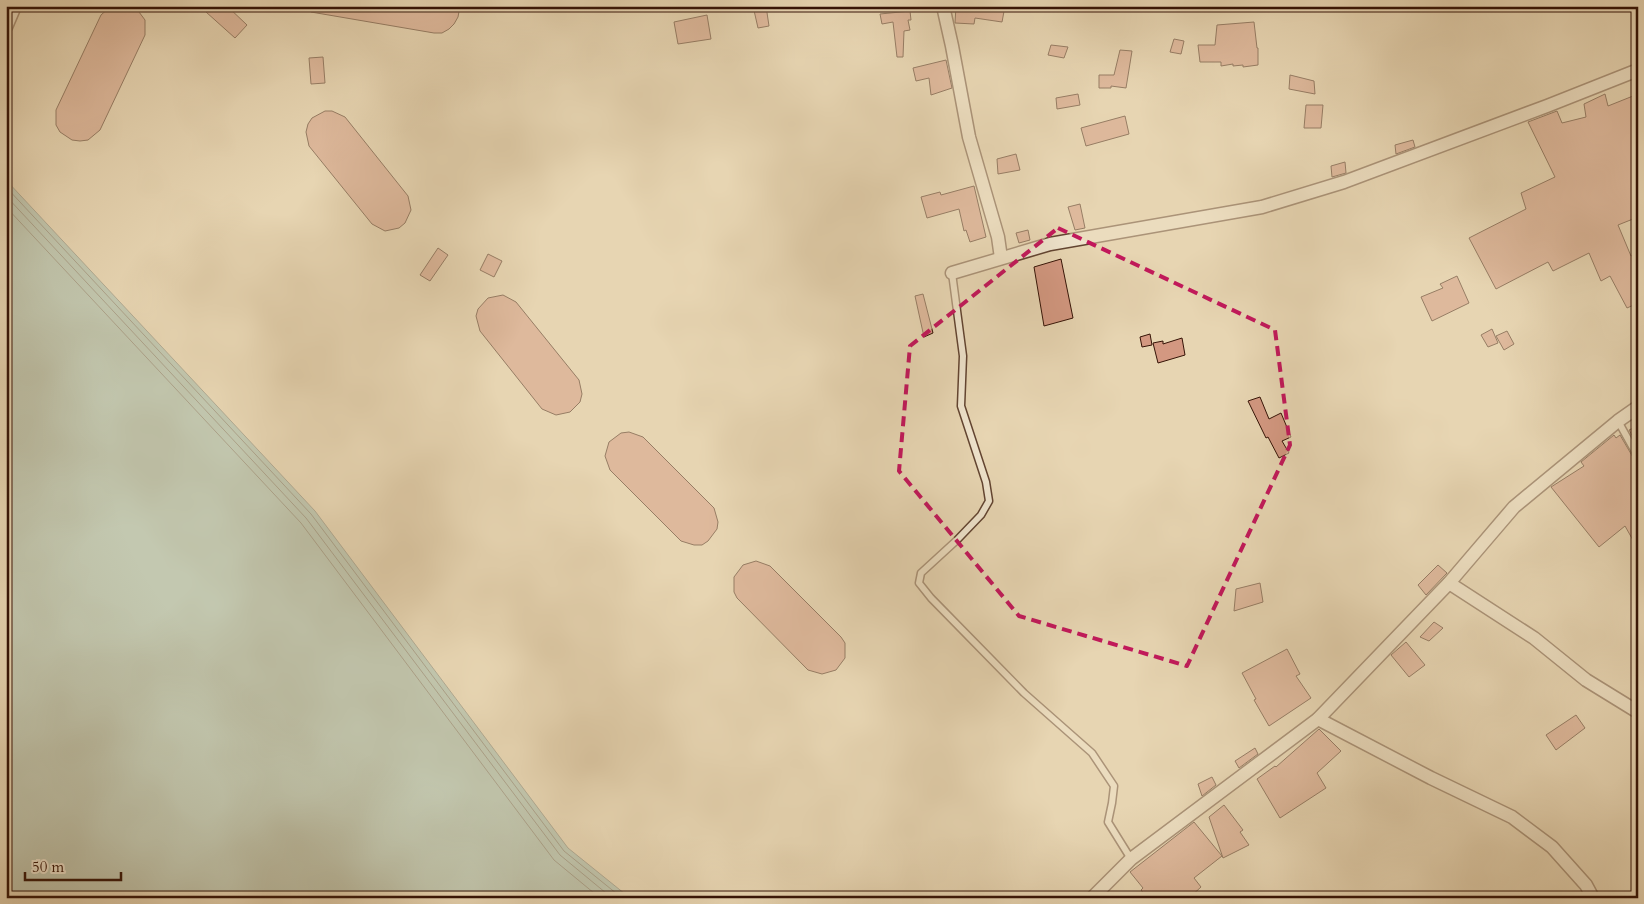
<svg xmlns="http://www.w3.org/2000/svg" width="1644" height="904" font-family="Cardo,serif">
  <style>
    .water { fill: #97b8ae; stroke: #70766b }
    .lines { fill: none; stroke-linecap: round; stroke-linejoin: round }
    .shore { stroke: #66665a; stroke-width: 1 }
    .building { fill: #d39881; stroke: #351306 }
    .lane-casing { stroke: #624431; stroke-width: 9 }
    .street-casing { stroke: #624431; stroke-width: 15 }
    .lane { stroke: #efe4cd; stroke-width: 6 }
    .street { stroke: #efe4cd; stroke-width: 12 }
    .marked { fill: none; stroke: #c2185b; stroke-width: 4; stroke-dasharray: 10 6; stroke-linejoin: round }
  </style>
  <rect width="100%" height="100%" fill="#e7d5b2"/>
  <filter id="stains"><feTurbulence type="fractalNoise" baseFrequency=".004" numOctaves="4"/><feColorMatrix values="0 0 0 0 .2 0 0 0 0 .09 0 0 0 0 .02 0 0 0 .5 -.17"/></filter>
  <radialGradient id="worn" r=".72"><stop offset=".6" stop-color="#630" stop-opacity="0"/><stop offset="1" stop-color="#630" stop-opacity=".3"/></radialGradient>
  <polygon class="water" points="6,180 315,511 568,848 630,898 6,898"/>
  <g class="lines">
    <g class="shore">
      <polyline points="6,187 311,514 564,851 622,898"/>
      <polyline points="6,196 306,518 560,855 612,898"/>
      <polyline points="6,207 301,523 554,860 600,898"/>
    </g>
  </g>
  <g class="building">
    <polygon points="111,6 133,6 136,8 145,20 145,35 100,130 88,140 80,141 72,140 60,132 56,125 56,110 101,15"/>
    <polygon points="212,6 227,6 247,25 235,38 206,12"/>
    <polygon points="311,6 460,6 458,17 454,24 449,29 442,33 434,33 311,12"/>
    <polygon points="753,6 766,6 769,26 758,28"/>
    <polygon points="956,6 1005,6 1002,22 975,18 974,24 955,23"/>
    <polygon points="910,11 911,20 908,20 910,30 904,31 903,57 897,57 893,22 882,24 880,14"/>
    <polygon points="707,15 711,39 678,44 674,22"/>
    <polygon points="1254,22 1257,48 1258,48 1258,65 1243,67 1243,65 1233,66 1233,64 1221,66 1221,62 1200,62 1198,45 1215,45 1217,25"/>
    <polygon points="1174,39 1184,41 1181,54 1170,52"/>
    <polygon points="1051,45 1068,47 1064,58 1048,55"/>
    <polygon points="1120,50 1132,51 1126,88 1111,86 1111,88 1099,88 1099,75 1114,75"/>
    <polygon points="323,57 325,83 311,84 309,58"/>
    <polygon points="946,60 952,88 931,95 929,78 916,81 913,68"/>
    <polygon points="1290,75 1314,81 1315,94 1289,89"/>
    <polygon points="1078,94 1080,105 1057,109 1056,98"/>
    <polygon points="1605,94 1608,106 1638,94 1638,217 1618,225 1631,256 1638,253 1638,303 1627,308 1610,276 1601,281 1589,253 1553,271 1548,262 1496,289 1469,238 1526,209 1521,193 1555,177 1528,122 1557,111 1562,123 1586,117 1584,104"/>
    <polygon points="1306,105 1323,105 1321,128 1304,128"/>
    <polygon points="325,111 332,111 345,117 408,196 411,210 405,223 399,228 385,231 372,224 309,146 306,132 308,124 312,118"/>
    <polygon points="1125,116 1129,134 1086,146 1081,128"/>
    <polygon points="1413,140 1415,147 1396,154 1395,145"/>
    <polygon points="1016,154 1020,170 998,174 997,159"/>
    <polygon points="1345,162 1346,173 1332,177 1331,166"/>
    <polygon points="974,186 986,237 970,242 966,230 964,231 959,209 927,218 921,197 940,192 941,195"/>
    <polygon points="1080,204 1085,228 1075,230 1068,207"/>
    <polygon points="1028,230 1030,240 1019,243 1016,233"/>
    <polygon points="438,248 448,255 430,281 420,275"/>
    <polygon points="488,254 502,261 494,277 480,270"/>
    <polygon points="1061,259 1073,318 1044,326 1034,267"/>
    <polygon points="1457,276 1469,303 1432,321 1421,297 1443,288 1440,284"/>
    <polygon points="923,294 933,333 924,337 915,296"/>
    <polygon points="503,295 516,302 579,380 582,394 580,402 570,412 556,415 542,409 480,331 476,316 478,309 488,298"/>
    <polygon points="1492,329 1498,343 1488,347 1481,335"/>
    <polygon points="1507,331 1514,344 1504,350 1496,336"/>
    <polygon points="1150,334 1152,345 1142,347 1140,337"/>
    <polygon points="1182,338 1185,355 1158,363 1153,343 1163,341 1163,344"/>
    <polygon points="1260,397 1269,419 1281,413 1291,437 1282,441 1289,453 1279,458 1268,437 1266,438 1248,401"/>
    <polygon points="1638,426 1638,446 1629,430"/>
    <polygon points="629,432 643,437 714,508 718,522 717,529 708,541 702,545 694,545 681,541 610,470 605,456 609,442 621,433"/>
    <polygon points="1614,435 1616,438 1620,435 1634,459 1638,462 1638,549 1625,526 1599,547 1551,487 1584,466 1581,462"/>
    <polygon points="756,561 770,566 841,637 845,643 845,658 836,670 822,674 808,670 737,598 734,592 734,577 743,565"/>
    <polygon points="1438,565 1447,573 1426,595 1418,585"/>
    <polygon points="1260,583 1263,602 1234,611 1236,589"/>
    <polygon points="1434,622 1443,628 1429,641 1420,637"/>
    <polygon points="1406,642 1425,665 1409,677 1391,655"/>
    <polygon points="1287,649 1300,674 1296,676 1311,698 1269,726 1254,700 1256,699 1242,673"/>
    <polygon points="1576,715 1585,728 1556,750 1546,735"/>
    <polygon points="1319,729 1341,751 1317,773 1326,788 1280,818 1257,779 1275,766 1276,767"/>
    <polygon points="1255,748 1258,754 1239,768 1235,761"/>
    <polygon points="1212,777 1216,785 1202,796 1198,784"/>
    <polygon points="1224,805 1243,830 1240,832 1249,845 1223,858 1209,817"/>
    <polygon points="1194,822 1222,856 1194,878 1201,887 1189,898 1147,898 1141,890 1143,888 1130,872"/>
  </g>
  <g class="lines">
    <g class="lane-casing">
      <g id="lane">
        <polyline points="952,273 963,356 961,406 986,482 989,501 981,515 957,540 921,573 919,583 931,598 1024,693 1092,753 1114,786 1112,803 1108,822 1131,859"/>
        <polyline points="1618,421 1638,457"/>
      </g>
    </g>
    <g class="street-casing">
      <g id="street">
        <polyline points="943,6 952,46 969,137 998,237 1001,258"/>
        <polyline points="6,27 15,6"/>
        <polyline points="952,273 1050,244 1262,207 1344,182 1547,106 1638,70"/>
        <polyline points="1449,583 1534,638 1586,680 1638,712"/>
        <polyline points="1318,719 1431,778 1512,817 1552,847 1586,885 1593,898"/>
        <polyline points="1092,898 1131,859 1318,719 1449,583 1514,507 1618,421 1638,407"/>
      </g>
    </g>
    <use href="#lane" class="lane"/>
    <use href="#street" class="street"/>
  </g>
  <path d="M0 0H1644V904H0ZM 1058,228 L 1275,330 L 1290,445 L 1187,666 L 1019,616 L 899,471 L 910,346 Z" fill="#e7d5b2" fill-opacity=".55" fill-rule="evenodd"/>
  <path class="marked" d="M 1058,228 L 1275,330 L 1290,445 L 1187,666 L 1019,616 L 899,471 L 910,346 Z"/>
  <rect width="1644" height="904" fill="none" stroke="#e7d5b2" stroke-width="25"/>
  <rect x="8" y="8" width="1629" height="889" fill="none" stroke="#351306" stroke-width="2.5"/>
  <rect x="12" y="12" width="1619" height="879" fill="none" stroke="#351306"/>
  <path d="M25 872v8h96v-8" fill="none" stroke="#351306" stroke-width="2.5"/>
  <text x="32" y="872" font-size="15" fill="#351306" stroke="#efe4cd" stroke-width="4" paint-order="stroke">50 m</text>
  <rect width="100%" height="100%" filter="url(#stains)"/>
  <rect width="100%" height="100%" fill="url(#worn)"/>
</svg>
